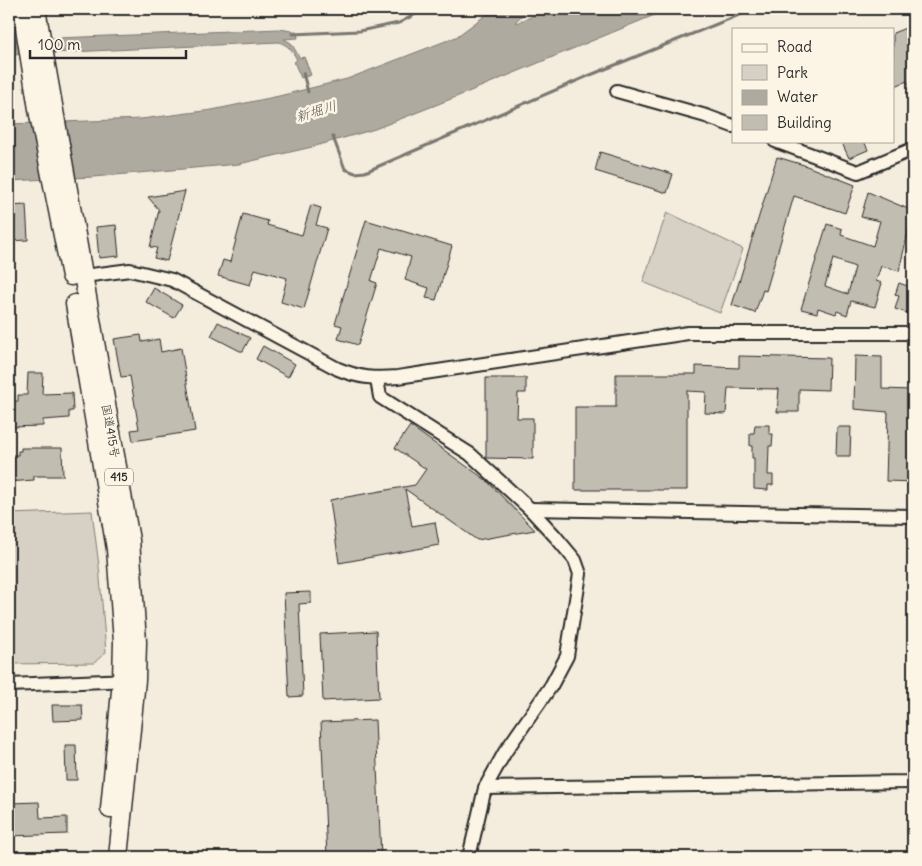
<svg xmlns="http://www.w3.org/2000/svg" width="922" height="866" font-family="Delius,'Klee One',sans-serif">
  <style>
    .green { fill: #d6d1c4; stroke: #807e78 }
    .water { fill: #afaaa0; stroke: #7a7771 }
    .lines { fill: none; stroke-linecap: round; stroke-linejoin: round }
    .stream { stroke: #7a7771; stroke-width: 3 }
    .building { fill: #c2bdb1; stroke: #2b2b2b; fill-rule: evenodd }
    .minor-casing { stroke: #2b2b2b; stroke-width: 16 }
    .highway-casing { stroke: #2b2b2b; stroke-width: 21 }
    .minor { stroke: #fcf5e5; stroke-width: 12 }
    .highway { stroke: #fcf5e5; stroke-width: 18 }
    .labels { text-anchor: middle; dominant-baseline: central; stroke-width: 5; stroke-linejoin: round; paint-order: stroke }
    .shield { fill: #fcf5e5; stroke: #6a6863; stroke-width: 1 }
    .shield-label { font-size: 11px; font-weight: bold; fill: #2b2b2b }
    .street-label { font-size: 12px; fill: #2b2b2b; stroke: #fcf5e5 }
    .water-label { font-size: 14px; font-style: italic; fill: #595754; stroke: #fcf5e5 }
  </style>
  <rect width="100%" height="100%" fill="#f4edde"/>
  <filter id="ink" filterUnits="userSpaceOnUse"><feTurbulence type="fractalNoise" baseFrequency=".02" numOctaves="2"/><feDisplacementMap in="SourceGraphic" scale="10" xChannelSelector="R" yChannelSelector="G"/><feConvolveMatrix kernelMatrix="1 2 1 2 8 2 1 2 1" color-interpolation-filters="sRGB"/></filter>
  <g filter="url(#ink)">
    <g class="green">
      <polygon points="667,212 743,249 720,313 643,282"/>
      <polygon points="92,511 99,566 106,652 94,663 9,664 9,514"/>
    </g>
    <g class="water">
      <polygon points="494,9 529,9 516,21 516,23 550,9 669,9 456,97 375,129 312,147 239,164 93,177 9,181 9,124 141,119 212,110 279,96 347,79 456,37"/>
      <path d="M 280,29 L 297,32 L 298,38 L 284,39 L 291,43 L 300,58 L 304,57 L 311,75 L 301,78 L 294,62 L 297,60 C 292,50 289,46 279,42 L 9,55 L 9,40 Z"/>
    </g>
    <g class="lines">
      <g class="stream">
        <polyline points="293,34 359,31 399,23 425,9"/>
        <polyline points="303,73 308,92"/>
        <polyline points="333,137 345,169 355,173 365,172 588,76 754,9"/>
      </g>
    </g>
    <g class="building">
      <polygon points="913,25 913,96 907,81 893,87 893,33"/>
      <polygon points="841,141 864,141 868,150 849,158"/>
      <polygon points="600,152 673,174 667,193 595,171"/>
      <polygon points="777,157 804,165 855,185 845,213 794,196 766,291 763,290 755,313 732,305"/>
      <polygon points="185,191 167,261 154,258 157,248 150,247 159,210 148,197"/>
      <path d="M 868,192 L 913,211 L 899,271 L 881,266 L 876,281 L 882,283 L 875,307 L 851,301 L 847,315 L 837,311 L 836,314 L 818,308 L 817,313 L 801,309 L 827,224 L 842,229 L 841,235 L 873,246 L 880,221 L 861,217 ZM 833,259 L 855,267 L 848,294 L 825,286 Z"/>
      <polygon points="26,205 28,240 9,241 9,206"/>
      <polygon points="311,205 321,208 316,225 327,228 304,309 281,302 287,278 255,269 250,285 218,276 223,260 230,262 243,214 268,221 267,225 302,235"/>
      <polygon points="366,220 452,246 436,300 426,298 429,288 405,280 411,257 381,248 371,281 377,283 358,345 338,339 342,326 335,324"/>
      <polygon points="116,225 119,256 99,258 96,227"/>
      <polygon points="899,283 913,288 913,315 895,309 899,296 895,295"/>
      <polygon points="154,288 182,305 174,318 146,302"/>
      <polygon points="218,322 250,338 243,351 240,351 211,336"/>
      <polygon points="141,335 142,342 159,339 161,352 181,348 195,431 133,441 131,430 139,429 130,376 121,377 114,339"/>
      <polygon points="263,346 295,364 288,377 256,359"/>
      <polygon points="739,356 829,358 828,390 799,389 799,412 777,412 779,389 728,388 726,414 705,413 706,392 687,391 687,490 575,490 575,407 616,407 616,374 696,374 696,366 739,368"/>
      <polygon points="855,356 882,357 882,389 913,390 913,482 886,481 888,412 854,409"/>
      <polygon points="28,373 43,373 42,394 72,393 73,411 69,411 69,418 43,420 43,426 9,427 9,402 18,401 18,395 27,395"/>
      <polygon points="486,378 526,378 526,393 518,393 517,418 533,418 533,459 486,458"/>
      <polygon points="755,425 769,425 769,434 773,434 772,446 769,446 768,475 773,475 773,485 768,485 768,490 754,489 754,458 752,458 752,446 750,446 750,433 754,433"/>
      <polygon points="410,426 486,480 535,530 477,540 405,489 412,526 435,522 439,545 339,563 330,500 415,485 426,469 395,448"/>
      <polygon points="837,427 851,427 850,456 836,456"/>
      <polygon points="21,448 62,448 63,476 34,476 34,480 9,482 9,455 18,455 18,451 21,451"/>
      <polygon points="311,592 311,603 299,604 303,696 289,697 284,593"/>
      <polygon points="376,631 379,698 323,701 320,634"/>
      <polygon points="52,705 82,705 83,720 53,721"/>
      <polygon points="375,720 381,857 327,857 321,722"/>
      <polygon points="65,745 76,745 77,780 66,780"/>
      <polygon points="39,802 40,818 67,817 67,834 9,836 9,803"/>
    </g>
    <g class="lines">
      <g class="minor-casing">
        <g id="minor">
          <polyline points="617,91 706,116 733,126"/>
          <polyline points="775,141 858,172 913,149"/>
          <path d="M 76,277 L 130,270 L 172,280 L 338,369 C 360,378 374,379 398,377 L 688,333 L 913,333"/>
          <polyline points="377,379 380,397 470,454 530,509 555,536 575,560 580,574 567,656 551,686 505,752 485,788 469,857"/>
          <polyline points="530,509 913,516"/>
          <polyline points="9,685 129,680"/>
          <polyline points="485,788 908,782 913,779"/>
        </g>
      </g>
      <g class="highway-casing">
        <g id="highway">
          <polyline points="22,9 39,115 71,276"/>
          <polyline points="36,9 130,540 137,642 136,680 118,857"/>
          <polyline points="75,304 116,549 123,642 122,680 110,809"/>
        </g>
      </g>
      <use href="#minor" class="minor"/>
      <use href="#highway" class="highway"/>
    </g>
  </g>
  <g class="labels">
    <rect class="shield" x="105" y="468.5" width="28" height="17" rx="4"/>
    <g class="shield-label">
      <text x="119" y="477">415</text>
    </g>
    <g class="street-label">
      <text transform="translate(111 431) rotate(80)">国道415号</text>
    </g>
    <g class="water-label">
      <text transform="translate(316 111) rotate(-17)">新堀川</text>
    </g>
  </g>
  <rect width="922" height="866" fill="none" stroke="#fcf5e5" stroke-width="30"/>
  <rect x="15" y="15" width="892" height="836" fill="none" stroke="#2b2b2b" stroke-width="2" filter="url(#ink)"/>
  <rect x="732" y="28" width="162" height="115" fill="#fcf5e5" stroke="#a8a49b"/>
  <rect x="742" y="44" width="25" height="8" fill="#fcf5e5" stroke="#a8a49b"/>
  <text x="777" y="52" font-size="15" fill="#2b2b2b">Road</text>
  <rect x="742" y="65" width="25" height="15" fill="#d6d1c4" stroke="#a8a49b"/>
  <text x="777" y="78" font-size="15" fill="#2b2b2b">Park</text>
  <rect x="742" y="90" width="25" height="15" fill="#afaaa0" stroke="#a8a49b"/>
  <text x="777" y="102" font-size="15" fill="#2b2b2b">Water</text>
  <rect x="742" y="115" width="25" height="15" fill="#c2bdb1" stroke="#a8a49b"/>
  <text x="777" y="128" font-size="15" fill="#2b2b2b">Building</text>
  <path d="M30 50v8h156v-8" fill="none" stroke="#2b2b2b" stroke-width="2.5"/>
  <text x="38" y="50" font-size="15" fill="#2b2b2b" stroke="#fcf5e5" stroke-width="4" paint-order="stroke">100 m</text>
</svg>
